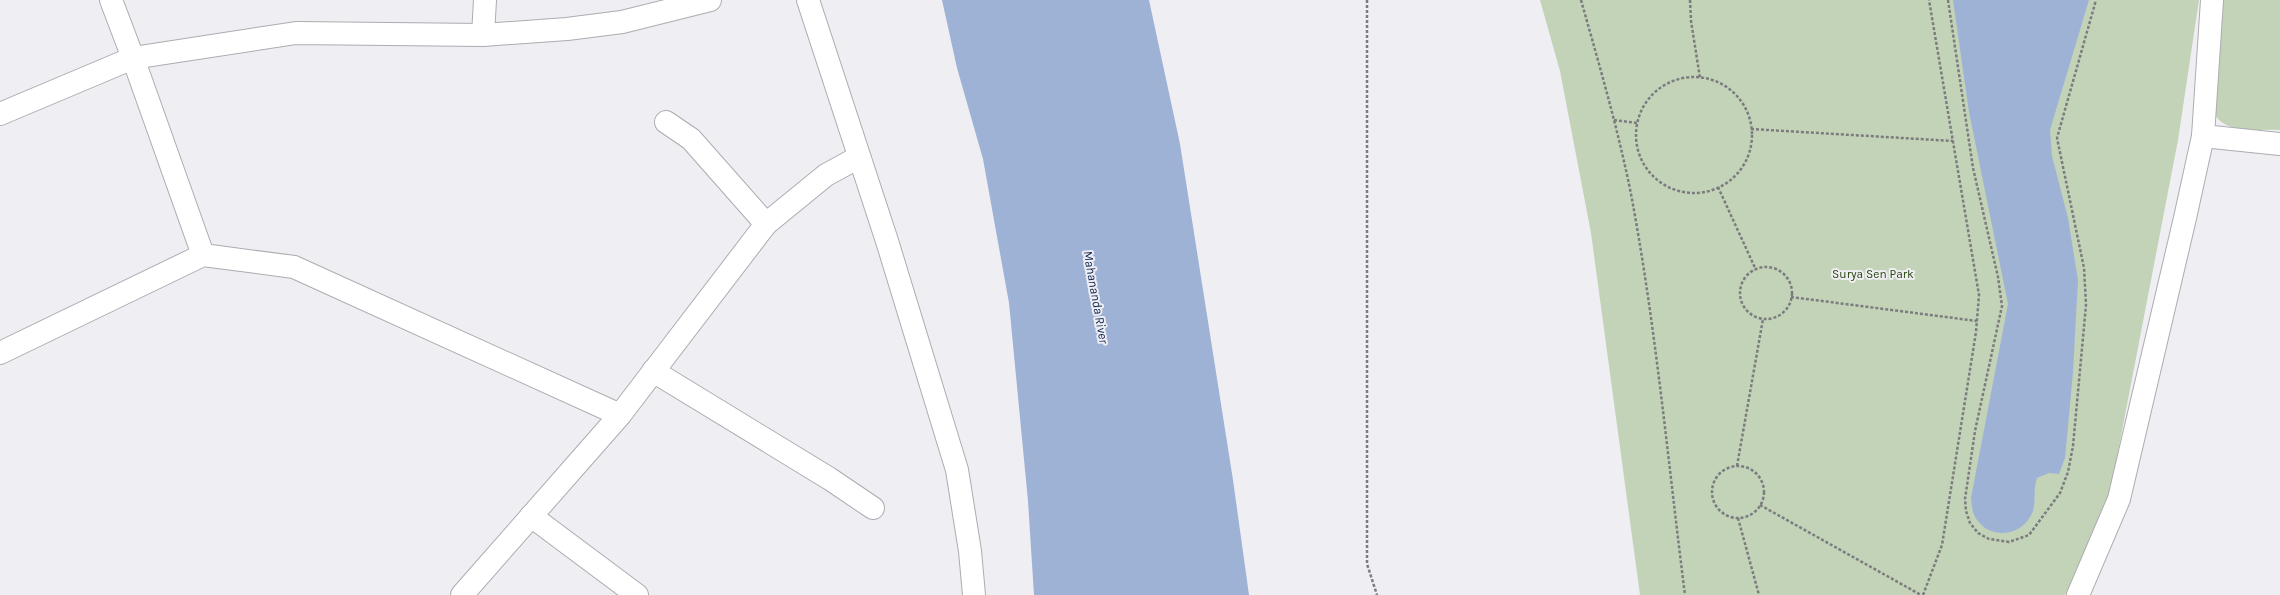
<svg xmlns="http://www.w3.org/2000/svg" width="2280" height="595" font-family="Karla,sans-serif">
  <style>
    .green { fill: #c3d3b8 }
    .water { fill: #9eb2d6 }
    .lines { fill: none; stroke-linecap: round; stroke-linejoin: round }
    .street-casing { stroke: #acacb1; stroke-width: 24 }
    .path { stroke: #7c7c7f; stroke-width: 2.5; stroke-dasharray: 3 2; stroke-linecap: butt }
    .street { stroke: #fff; stroke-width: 22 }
    .labels { text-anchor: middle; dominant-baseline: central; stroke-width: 4; stroke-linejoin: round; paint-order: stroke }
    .park-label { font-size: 12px; fill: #29440e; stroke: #eeeef3 }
    .water-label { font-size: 13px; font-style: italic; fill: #102753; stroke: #eeeef3 }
  </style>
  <rect width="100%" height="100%" fill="#eeeef3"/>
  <g class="green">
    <polygon points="1540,0 2199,0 2178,140 2110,493 2065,595 1640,595 1591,233 1560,71"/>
    <path d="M 2217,0 L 2280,0 L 2280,130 C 2262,129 2227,134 2216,116 Z"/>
  </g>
  <g class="water">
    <polygon points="942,0 1149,0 1180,144 1233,480 1249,595 1034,595 1028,501 1009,303 983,159 957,68"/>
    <path d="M 1953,0 L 2089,0 L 2050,130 L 2052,156 L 2068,218 L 2078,280 L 2073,372 L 2065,458 L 2059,474 L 2049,473 L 2037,478 C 2032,491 2038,506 2030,517 C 2019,536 1991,539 1978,521 C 1972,515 1972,506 1971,498 L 2008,304 L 1969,112 Z"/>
  </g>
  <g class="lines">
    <g class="street-casing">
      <g id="street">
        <polyline points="111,0 133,58 203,255"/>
        <polyline points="808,0 887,241 957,470 970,551 974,595"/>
        <polyline points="483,35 485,0"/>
        <polyline points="0,114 133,58 296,33 483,35 567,29 622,22 710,0"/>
        <polyline points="666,122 691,139 766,224"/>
        <polyline points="2203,136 2280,144"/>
        <polyline points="0,353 203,255 294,267 620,415"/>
        <polyline points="653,371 830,479 873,508"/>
        <polyline points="531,516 637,595"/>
        <polyline points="462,595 620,415 766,224 826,175 859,157"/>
        <polyline points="2078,595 2119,499 2185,218 2203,136 2212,0"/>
      </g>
    </g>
    <g class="path">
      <polyline points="1367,0 1367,564 1377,595"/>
      <path d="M 1581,0 C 1599,64 1618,129 1631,194 C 1656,327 1668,462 1685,595"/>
      <polyline points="1690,0 1691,21 1700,78"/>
      <polyline points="1948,0 1973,168 1998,277 2002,306 1975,431 1965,499 1966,511 1970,523 1978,533 1989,539 2009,542 2029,535 2060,493 2068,472 2073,446 2086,305 2084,268 2057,138 2096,0"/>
      <circle cx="1694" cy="135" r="58"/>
      <polyline points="1614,120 1637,123"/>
      <polyline points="1751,129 1953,141"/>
      <polyline points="1718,187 1756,270"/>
      <circle cx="1766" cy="293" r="26"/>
      <polyline points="1791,297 1977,321"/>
      <polyline points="1737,466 1763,319"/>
      <circle cx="1738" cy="492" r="26"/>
      <polyline points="1760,505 1921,595"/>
      <polyline points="1738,518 1759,595"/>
      <polyline points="1923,595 1942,545 1976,332 1979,295 1929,0"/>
    </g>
    <use href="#street" class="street"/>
  </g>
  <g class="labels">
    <g class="park-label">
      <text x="1873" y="274">Surya Sen Park</text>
    </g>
    <g class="water-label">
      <text transform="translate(1096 297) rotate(80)">Mahananda River</text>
    </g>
  </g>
</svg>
